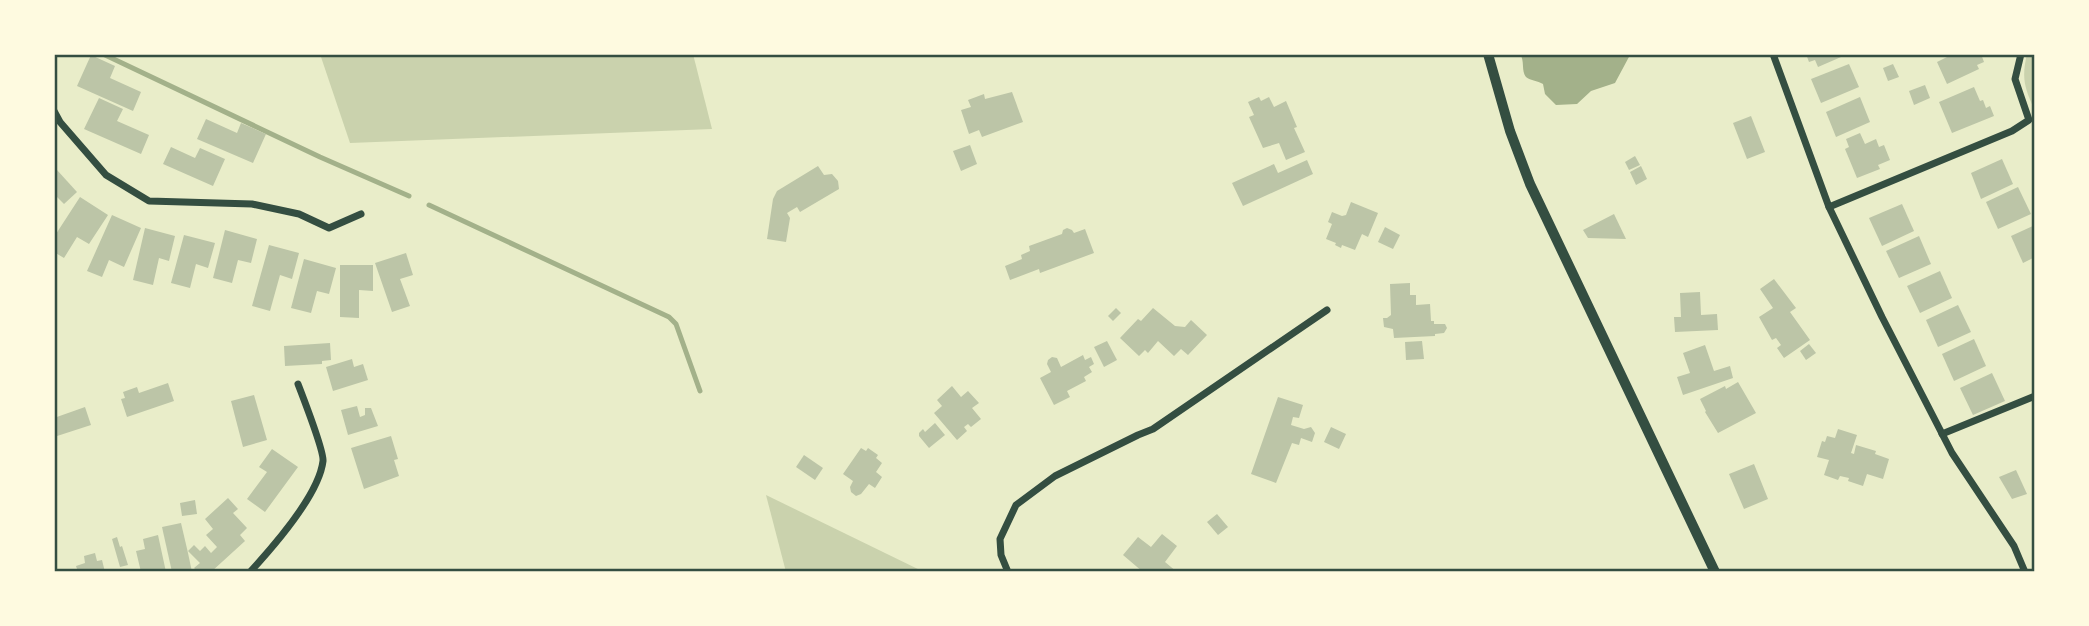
<svg xmlns="http://www.w3.org/2000/svg" width="2089" height="626" font-family="Helvetica,sans-serif">
  <style>
    .green { fill: #cad2ad }
    .water { fill: #a3b18a }
    .lines { fill: none; stroke-linecap: round; stroke-linejoin: round }
    .stream { stroke: #a3b18a; stroke-width: 5 }
    .building { fill: #bcc5a7 }
    .minor { stroke: #344e41; stroke-width: 7 }
    .secondary { stroke: #344e41; stroke-width: 10 }
    .neatline { fill: none; stroke: #344e41; stroke-width: 2.5 }
  </style>
  <rect width="100%" height="100%" fill="#e9edc9"/>
  <g class="green">
    <polygon points="320,54 693,54 712,129 350,143"/>
    <path d="M 2027,54 L 2035,54 L 2035,111 C 2025,89 2021,79 2027,54 Z"/>
    <polygon points="766,495 924,572 786,572"/>
  </g>
  <path class="water" d="M 1520,54 L 1630,54 L 1630,55 L 1615,83 L 1591,91 L 1577,104 L 1556,105 L 1545,94 L 1543,84 C 1538,81 1529,80 1526,77 C 1521,71 1525,61 1520,54 Z"/>
  <g class="lines">
    <g class="stream">
      <polyline points="103,54 320,157 409,196"/>
      <polyline points="429,205 669,317 676,324 700,391"/>
    </g>
  </g>
  <g class="building">
    <polygon points="1806,54 1848,54 1818,67 1815,60 1809,62"/>
    <polygon points="1953,54 1981,54 1984,62 1977,65 1979,69 1947,84 1937,62"/>
    <polygon points="91,55 115,66 110,78 141,92 133,111 77,86"/>
    <polygon points="1849,64 1859,87 1821,103 1811,79"/>
    <polygon points="1893,64 1899,77 1888,81 1883,68"/>
    <polygon points="1925,85 1930,98 1914,105 1909,91"/>
    <polygon points="1974,87 1980,101 1983,100 1986,108 1990,106 1994,116 1952,133 1939,102"/>
    <polygon points="1012,92 1023,122 982,137 979,130 969,134 961,110 971,107 968,100 984,94 985,99"/>
    <polygon points="1259,97 1261,101 1269,97 1274,107 1286,101 1297,127 1294,128 1305,152 1286,160 1279,143 1263,148 1249,117 1254,115 1248,102"/>
    <polygon points="1860,97 1870,122 1836,137 1826,112"/>
    <polygon points="99,98 123,109 117,121 149,135 141,154 84,129"/>
    <polygon points="1751,116 1765,152 1747,159 1733,123"/>
    <polygon points="206,119 237,133 241,123 266,134 253,163 197,139"/>
    <polygon points="1860,133 1865,144 1876,139 1879,147 1884,145 1890,160 1878,165 1880,169 1857,178 1845,149 1849,147 1846,139"/>
    <polygon points="970,145 977,164 961,171 953,151"/>
    <polygon points="171,147 195,158 200,148 225,159 213,186 163,164"/>
    <polygon points="1635,156 1640,165 1629,170 1625,162"/>
    <polygon points="2002,159 2013,184 1981,199 1971,173"/>
    <polygon points="1307,160 1313,174 1243,206 1232,183 1274,164 1278,173"/>
    <polygon points="818,166 824,175 832,174 838,181 839,189 800,212 797,207 787,213 790,218 786,242 767,239 773,199 777,191"/>
    <polygon points="1641,166 1647,179 1636,185 1630,172"/>
    <polygon points="57,170 77,192 64,204 54,194 54,172"/>
    <polygon points="2018,187 2031,214 1998,229 1986,202"/>
    <polygon points="80,197 108,215 89,244 77,237 64,258 54,252 54,237"/>
    <polygon points="1351,202 1378,213 1368,237 1362,234 1355,250 1342,245 1341,248 1335,245 1336,243 1326,239 1332,224 1328,222 1332,212 1342,216 1346,215"/>
    <polygon points="1902,204 1914,231 1882,246 1869,218"/>
    <polygon points="1614,214 1626,239 1588,238 1583,230"/>
    <polygon points="112,215 141,228 124,267 109,260 102,277 87,271"/>
    <polygon points="2035,225 2035,257 2023,263 2011,236"/>
    <polygon points="1385,227 1400,235 1393,249 1378,242"/>
    <polygon points="145,228 175,236 169,261 159,258 153,285 133,280"/>
    <polygon points="1067,228 1072,230 1074,233 1085,229 1094,253 1040,273 1039,269 1010,280 1005,266 1022,259 1021,255 1030,251 1029,246 1062,234 1063,230"/>
    <polygon points="225,230 257,239 251,263 238,260 232,283 213,278"/>
    <polygon points="184,235 215,243 208,268 196,264 190,288 171,283"/>
    <polygon points="1919,236 1931,264 1899,278 1886,251"/>
    <polygon points="269,245 299,253 292,279 280,275 270,311 252,306"/>
    <polygon points="406,253 413,275 400,279 410,306 392,312 375,263"/>
    <polygon points="304,259 336,268 329,294 317,291 311,313 291,308"/>
    <polygon points="340,265 373,265 373,291 359,290 359,318 340,317"/>
    <polygon points="1940,271 1952,298 1920,313 1907,286"/>
    <polygon points="1774,279 1796,308 1790,312 1810,340 1784,358 1777,348 1781,345 1776,338 1772,340 1759,317 1773,308 1760,289"/>
    <polygon points="1410,283 1410,295 1416,295 1416,305 1430,304 1431,321 1434,321 1434,324 1445,324 1447,328 1444,333 1435,334 1435,336 1394,338 1393,329 1384,327 1383,318 1387,318 1391,315 1390,284"/>
    <polygon points="1700,292 1701,315 1717,314 1718,330 1675,332 1674,317 1681,317 1680,293"/>
    <polygon points="1958,305 1971,332 1938,347 1926,320"/>
    <polygon points="1116,308 1121,313 1113,321 1108,316"/>
    <polygon points="1153,308 1175,326 1185,327 1191,320 1207,335 1188,355 1181,349 1174,356 1158,341 1148,353 1145,350 1139,356 1120,338 1138,319 1141,321"/>
    <polygon points="1974,339 1986,366 1954,381 1942,354"/>
    <polygon points="1107,341 1117,360 1104,367 1094,347"/>
    <polygon points="1422,341 1424,359 1406,360 1405,342"/>
    <polygon points="330,343 331,360 322,361 322,364 285,366 284,346"/>
    <polygon points="1809,344 1816,353 1806,360 1800,351"/>
    <polygon points="1705,345 1714,371 1730,366 1733,378 1683,395 1677,377 1690,373 1683,353"/>
    <polygon points="1083,355 1085,360 1091,357 1094,364 1089,367 1092,372 1084,377 1086,381 1067,391 1070,397 1054,405 1040,378 1051,372 1047,364 1048,360 1052,357 1057,358 1061,367"/>
    <polygon points="352,359 354,367 363,364 368,380 333,391 326,367"/>
    <polygon points="1992,373 2005,401 1973,415 1960,388"/>
    <polygon points="1738,382 1756,413 1718,433 1705,412 1706,411 1700,399 1725,386 1726,389"/>
    <polygon points="168,383 174,401 127,417 121,399 125,398 123,392 137,387 139,393"/>
    <polygon points="952,386 961,397 968,391 979,403 972,408 981,419 971,427 968,424 964,427 967,431 957,440 934,413 942,406 937,400"/>
    <polygon points="254,395 267,440 243,447 231,401"/>
    <polygon points="1278,397 1303,405 1299,418 1293,417 1291,425 1304,429 1311,427 1315,433 1312,442 1301,438 1299,445 1292,443 1276,483 1251,474"/>
    <polygon points="357,406 360,417 365,415 365,408 371,408 378,426 348,435 341,410"/>
    <polygon points="85,407 91,425 54,437 54,418"/>
    <polygon points="935,423 945,435 929,448 919,436 919,433 923,429 925,432"/>
    <polygon points="1331,427 1346,434 1339,449 1324,442"/>
    <polygon points="1838,429 1857,435 1851,453 1854,454 1856,445 1876,451 1875,454 1889,459 1883,479 1867,474 1863,486 1848,481 1849,478 1840,476 1838,480 1824,475 1829,460 1817,457 1822,441 1825,442 1827,436 1835,438"/>
    <polygon points="391,436 398,459 394,460 399,476 364,489 351,448"/>
    <polygon points="861,448 866,451 868,448 878,455 876,458 882,463 876,472 882,477 875,488 869,484 861,494 856,496 851,492 850,487 853,481 843,474"/>
    <polygon points="272,449 298,467 265,512 247,499 267,472 259,467"/>
    <polygon points="804,455 823,468 815,480 796,467"/>
    <polygon points="1754,464 1768,499 1744,509 1729,474"/>
    <polygon points="2016,470 2027,494 2012,499 1999,477"/>
    <polygon points="228,498 238,509 233,513 247,528 240,535 245,541 211,572 198,572 194,568 200,563 188,551 194,545 200,551 205,546 211,553 217,547 206,535 213,529 205,519"/>
    <polygon points="195,500 197,514 182,516 180,503"/>
    <polygon points="1217,514 1228,527 1218,535 1207,522"/>
    <polygon points="181,523 188,553 192,572 172,572 162,527"/>
    <polygon points="1162,534 1177,546 1165,562 1177,572 1143,572 1123,555 1138,537 1151,547"/>
    <polygon points="158,535 166,572 141,572 136,551 145,549 143,539"/>
    <polygon points="117,537 120,547 122,546 128,565 120,567 112,539"/>
    <polygon points="95,553 97,561 102,560 105,572 78,572 76,566 85,563 84,556"/>
  </g>
  <g class="lines">
    <g class="minor">
      <polyline points="1773,54 1829,207 1882,317 1952,453 2014,546 2025,572"/>
      <polyline points="54,111 60,122 106,175 149,201 252,204 299,214 329,228 361,214"/>
      <polyline points="1829,207 2012,131 2029,120 2015,79 2021,54"/>
      <polyline points="1942,434 2035,396"/>
      <path d="M 250,572 C 273,547 319,495 323,461 C 324,451 303,397 298,384"/>
      <polyline points="1008,572 1001,555 1000,539 1016,505 1055,476 1138,435 1153,429 1327,310"/>
    </g>
    <polyline class="secondary" points="1488,54 1510,131 1530,184 1715,572"/>
  </g>
  <rect width="2089" height="626" fill="none" stroke="#fefae0" stroke-width="112"/>
  <rect x="56" y="56" width="1977" height="514" class="neatline"/>
</svg>
